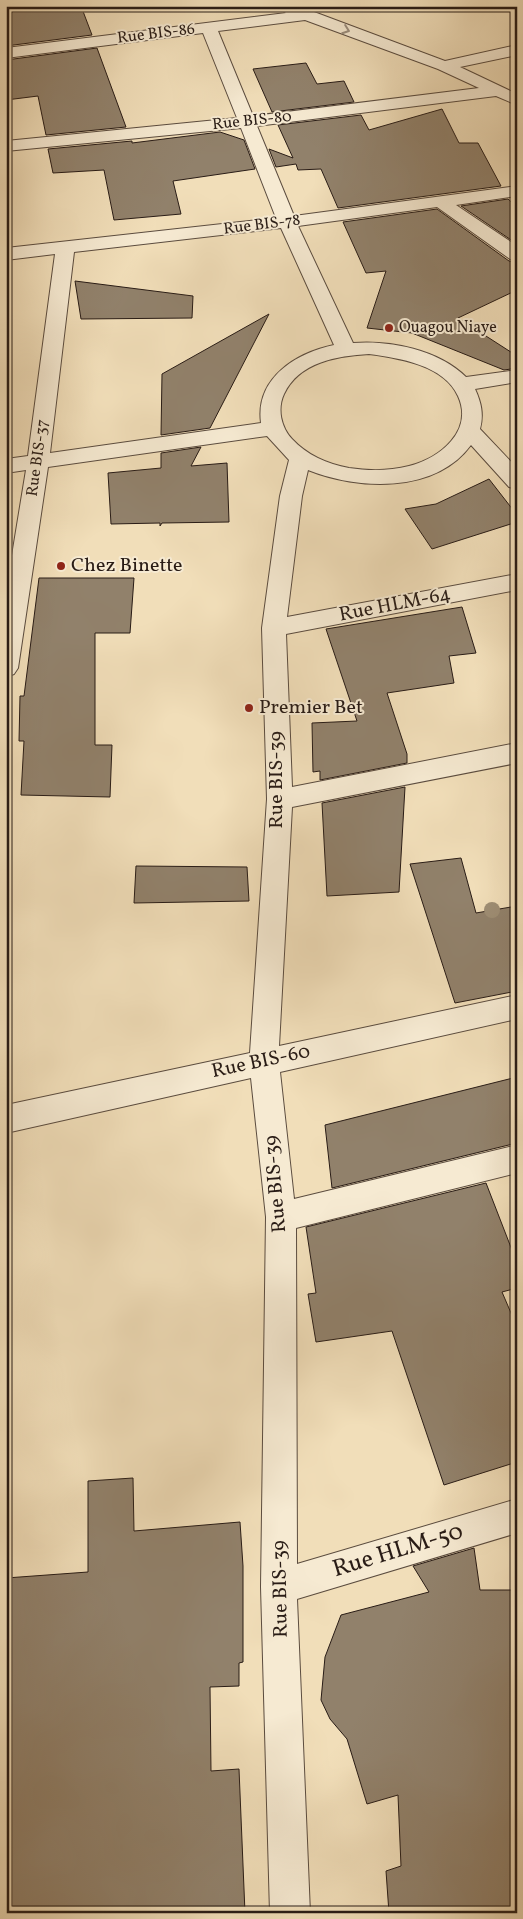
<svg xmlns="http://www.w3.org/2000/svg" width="523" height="1919" font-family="Vollkorn,serif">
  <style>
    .building { fill: #91816b; stroke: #291c16 }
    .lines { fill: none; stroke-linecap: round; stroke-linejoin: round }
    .minor-casing { stroke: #5b4c3f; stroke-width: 2 }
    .minor { fill: #f6ead2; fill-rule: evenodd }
    .tree { fill: #9e8e75 }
    .oneway { stroke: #9a8d7d }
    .poi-dot { fill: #8f2418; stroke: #f6ead2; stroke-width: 2 }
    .labels { text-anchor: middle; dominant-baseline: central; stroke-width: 4; stroke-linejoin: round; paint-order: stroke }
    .far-street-label { font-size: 16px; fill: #291c16; stroke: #f6ead2 }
    .far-poi-label { font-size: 16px; fill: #291c16; stroke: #f6ead2; text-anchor: start }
    .poi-label { font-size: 20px; fill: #291c16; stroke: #f6ead2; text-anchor: start }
    .street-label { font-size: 20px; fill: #291c16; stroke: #f6ead2 }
    .near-street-label { font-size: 24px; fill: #291c16; stroke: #f6ead2 }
  </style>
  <rect width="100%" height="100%" fill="#f1deb9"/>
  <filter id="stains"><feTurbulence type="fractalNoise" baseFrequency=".004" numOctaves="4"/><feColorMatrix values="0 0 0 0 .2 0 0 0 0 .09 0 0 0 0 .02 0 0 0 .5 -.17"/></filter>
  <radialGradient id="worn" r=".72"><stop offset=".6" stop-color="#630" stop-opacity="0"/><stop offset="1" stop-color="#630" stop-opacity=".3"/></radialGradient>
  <g class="building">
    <polygon points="49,6 81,6 92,35 6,46 6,11"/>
    <polygon points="97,48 126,127 46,135 38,96 6,100 6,60"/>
    <polygon points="306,63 317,84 344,81 354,102 272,112 253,69"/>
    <polygon points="442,109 459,143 478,143 501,186 338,208 321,169 298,170 296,164 276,167 269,149 293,158 278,125 361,115 369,130"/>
    <polygon points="220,132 244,140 255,169 173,181 181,214 114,220 104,170 53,173 48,149 132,141 132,143"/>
    <polygon points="508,199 517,207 517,244 461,206"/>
    <polygon points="437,209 509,261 517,263 517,290 458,318 517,356 511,369 504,370 412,333 367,328 386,271 366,273 343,222"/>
    <polygon points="75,281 193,296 192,318 81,319"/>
    <polygon points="269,314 210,428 161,435 162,374"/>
    <polygon points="201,447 191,466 227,463 229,522 162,523 160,526 160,523 111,524 108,473 161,468 161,453"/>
    <polygon points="489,479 517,515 517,522 432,549 405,509 436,504"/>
    <polygon points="39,578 134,578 130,633 95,633 95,745 112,745 110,797 21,795 24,741 19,741 20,696 24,696"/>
    <polygon points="462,607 476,653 449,656 454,683 387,693 407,754 407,763 320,780 320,771 313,772 312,723 357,721 326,629"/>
    <polygon points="405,787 399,892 327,896 322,803"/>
    <polygon points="461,858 476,913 511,907 517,923 517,991 455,1003 410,864"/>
    <polygon points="136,866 247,867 249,901 134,903"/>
    <polygon points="517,1077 517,1143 332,1188 325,1125"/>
    <polygon points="486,1183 517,1263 517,1288 502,1292 517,1327 517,1462 444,1485 392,1331 316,1342 308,1294 316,1293 306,1227"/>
    <polygon points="133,1478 134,1531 240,1522 243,1566 243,1662 239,1663 239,1686 210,1687 211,1771 239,1769 245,1913 6,1913 6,1578 88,1572 88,1481"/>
    <polygon points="474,1548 480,1590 517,1590 517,1913 389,1913 386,1871 401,1866 398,1795 367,1804 347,1739 330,1719 321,1700 325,1657 341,1615 429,1592 413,1566"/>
  </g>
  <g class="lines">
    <g class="minor-casing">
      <path id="minor" d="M 281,6 L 298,6 L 445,61 L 517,45 L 517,55 L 460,67 L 517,94 L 517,105 L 496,96 L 257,126 L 294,216 L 517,186 L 517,196 L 456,205 L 517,246 L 517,261 L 510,259 L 437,207 L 298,226 L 353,343 C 390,340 439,350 466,377 L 517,370 L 517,382 L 475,389 C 481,402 484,414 480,429 L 517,468 L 517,489 L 509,487 L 471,445 C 435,494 358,490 308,470 L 302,496 L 287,617 L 517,574 L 517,590 L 286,634 L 292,787 L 517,743 L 517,763 L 292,807 L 279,1046 L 517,995 L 517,1019 L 280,1072 L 294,1199 L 517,1145 L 517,1173 L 296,1228 L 297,1564 L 517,1499 L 517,1533 L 297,1599 L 310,1913 L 270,1913 L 261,1587 L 266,1217 L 251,1078 L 6,1133 L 6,1105 L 250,1053 L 267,799 L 262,628 L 280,496 L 289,460 L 267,436 L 48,467 L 18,668 L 14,674 L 6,677 L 6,592 L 26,470 L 6,473 L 6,459 L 28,456 L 55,254 L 6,260 L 6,248 L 276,218 L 241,128 L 6,151 L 6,141 L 237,118 L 203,33 L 6,58 L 6,48 L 286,13 L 283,11 ZM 305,20 L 438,69 L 479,88 L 253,116 L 218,31 ZM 281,228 L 334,345 C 296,353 255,378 261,423 L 50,453 L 74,252 ZM 369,354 C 399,358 444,365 458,396 C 474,431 440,458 409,466 C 390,471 368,471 349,468 C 327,464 307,455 292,439 C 281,427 277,409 284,394 C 299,362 337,356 369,354 Z"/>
    </g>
    <use href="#minor" class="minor"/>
  </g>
  <circle class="tree" cx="492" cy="910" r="8"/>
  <defs><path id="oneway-chevron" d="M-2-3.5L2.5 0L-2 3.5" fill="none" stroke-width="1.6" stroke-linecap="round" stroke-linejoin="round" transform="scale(1.25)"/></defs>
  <use class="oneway" href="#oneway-chevron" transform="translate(346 30) rotate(20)"/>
  <g class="poi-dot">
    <circle cx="389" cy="328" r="5"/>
    <circle cx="61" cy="566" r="5"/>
    <circle cx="249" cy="708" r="5"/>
  </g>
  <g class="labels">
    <g class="far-street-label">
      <text transform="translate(156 34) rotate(-7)">Rue BIS-86</text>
      <text transform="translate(252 121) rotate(-6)">Rue BIS-80</text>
      <text transform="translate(262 225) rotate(-7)">Rue BIS-78</text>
      <text transform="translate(38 458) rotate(-82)">Rue BIS-37</text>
    </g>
    <g class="far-poi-label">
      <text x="399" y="328">Ouagou Niaye</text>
    </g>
    <g class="poi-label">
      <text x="71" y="566">Chez Binette</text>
      <text x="259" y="708">Premier Bet</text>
    </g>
    <g class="street-label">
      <text transform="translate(395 605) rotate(-11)">Rue HLM-64</text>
      <text transform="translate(277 780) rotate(-90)">Rue BIS-39</text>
      <text transform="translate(261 1062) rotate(-12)">Rue BIS-60</text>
      <text transform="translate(276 1184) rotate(-95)">Rue BIS-39</text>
      <text transform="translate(281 1589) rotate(-91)">Rue BIS-39</text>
    </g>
    <g class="near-street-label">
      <text transform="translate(398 1551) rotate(-17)">Rue HLM-50</text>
    </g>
  </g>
  <rect width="523" height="1919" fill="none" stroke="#f1deb9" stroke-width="25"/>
  <rect x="8" y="8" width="508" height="1904" fill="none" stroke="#291c16" stroke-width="2.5"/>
  <rect x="12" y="12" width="498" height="1894" fill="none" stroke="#291c16"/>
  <rect width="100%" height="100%" filter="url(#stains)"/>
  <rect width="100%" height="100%" fill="url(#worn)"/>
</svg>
